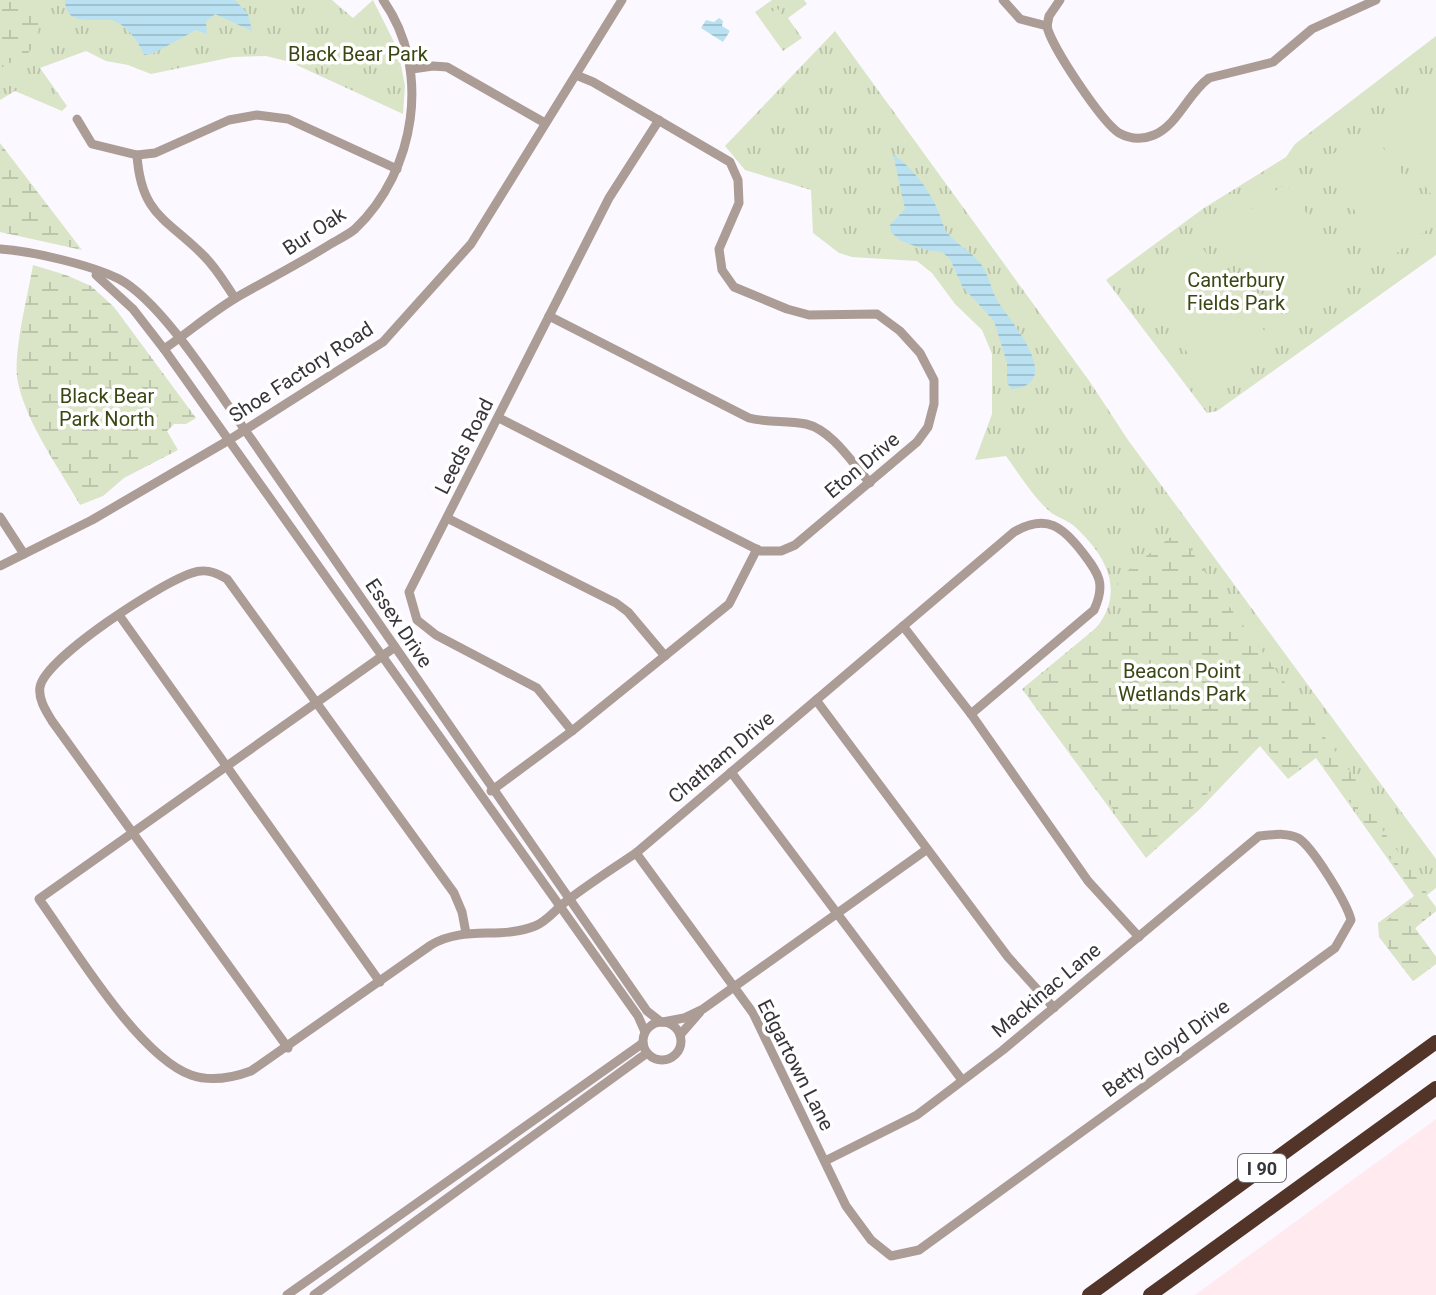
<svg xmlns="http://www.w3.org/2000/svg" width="1436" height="1295" font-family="Roboto,sans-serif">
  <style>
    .industrial { fill: #ffeaf0 }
    .grass { fill: url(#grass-tufts) }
    .wetland { fill: url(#wetland-marsh) }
    .pitch { fill: #dae5c7 }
    .water { fill: url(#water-rules) }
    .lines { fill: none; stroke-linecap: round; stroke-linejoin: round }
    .minor { stroke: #ab9c95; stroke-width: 9 }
    .highway { stroke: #523528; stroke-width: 14 }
    .labels { text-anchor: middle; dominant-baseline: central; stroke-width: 7; stroke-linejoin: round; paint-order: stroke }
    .shield { fill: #fff; stroke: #737175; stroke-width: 2 }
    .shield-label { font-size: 18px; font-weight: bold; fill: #37343a }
    .park-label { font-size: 20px; fill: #394714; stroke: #fff }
    .street-label { font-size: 20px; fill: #37343a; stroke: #fff }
  </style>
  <defs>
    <pattern id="grass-tufts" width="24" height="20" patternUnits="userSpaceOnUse" patternTransform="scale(2)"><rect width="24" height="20" fill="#dae5c7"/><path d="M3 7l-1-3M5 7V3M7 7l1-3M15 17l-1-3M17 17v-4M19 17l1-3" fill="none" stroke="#bcc5ac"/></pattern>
    <pattern id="wetland-marsh" width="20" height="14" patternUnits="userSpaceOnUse" patternTransform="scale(2)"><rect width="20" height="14" fill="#dae5c7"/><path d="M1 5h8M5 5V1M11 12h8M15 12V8" fill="none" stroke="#bcc5ac"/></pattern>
    <pattern id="water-rules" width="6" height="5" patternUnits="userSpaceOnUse" patternTransform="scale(2)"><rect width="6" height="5" fill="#bae1f1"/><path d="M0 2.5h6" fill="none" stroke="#a0c2cf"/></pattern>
  </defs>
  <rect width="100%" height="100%" fill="#fcf8ff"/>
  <polygon class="industrial" points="1436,1119 1436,1295 1195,1295"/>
  <g class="grass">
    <polygon points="0,0 332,0 353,18 373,0 398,50 405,86 403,114 290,62 266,56 233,57 151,74 128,65 106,61 86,51 40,68 67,106 62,111 15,91 0,100"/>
    <polygon points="772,0 804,0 807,4 788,18 802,38 783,51 755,12"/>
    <path d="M 835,31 L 1090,382 L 1128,440 L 1436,859 L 1436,888 L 1427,895 L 1436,907 L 1436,911 L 1415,928 L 1436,957 L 1436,964 L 1413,981 L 1379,937 L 1378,923 L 1414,896 L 1316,758 L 1288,779 L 1260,746 L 1200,809 L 1146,858 L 1022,689 L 1096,628 C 1126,591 1106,555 1074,526 C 1066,519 1055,517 1048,510 C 1032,495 1019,474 1006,456 L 975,460 L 992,414 L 992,354 L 982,330 L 955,304 L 932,273 L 917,261 L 852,257 L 839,253 L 813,233 L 811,190 L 745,170 L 725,146 Z"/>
    <polygon points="1436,36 1436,255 1217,411 1207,413 1106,280 1204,208 1286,157 1295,144"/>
  </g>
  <g class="wetland">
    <polygon points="0,0 23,0 39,7 38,41 20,63 5,63 0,72"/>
    <polygon points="0,143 82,250 0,232"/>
    <path d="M 33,265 L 66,275 L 91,286 L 114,307 L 196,418 L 186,424 L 174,424 L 167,431 L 178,450 L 124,478 L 103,496 L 80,505 C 59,468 27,424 18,383 C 12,355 28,295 33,265 Z"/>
    <path d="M 1176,533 L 1181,534 L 1212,583 L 1354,777 L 1360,788 L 1363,802 L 1427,893 L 1425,897 L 1436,911 L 1415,928 L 1436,957 L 1436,964 L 1413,981 L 1381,939 L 1382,924 L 1415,899 L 1415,894 L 1317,756 C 1305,757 1299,771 1286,771 L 1262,743 L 1259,743 L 1175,826 C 1161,836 1152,841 1134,837 L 1027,694 L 1025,689 L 1110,616 L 1119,616 L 1124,606 L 1118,594 L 1117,579 Z"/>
  </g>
  <g class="pitch">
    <polygon points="777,8 795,33 783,41 765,17"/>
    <polygon points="1426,85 1436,99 1436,201 1377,121"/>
    <polygon points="1368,128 1436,219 1436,223 1390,258 1320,164"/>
    <polygon points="1285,184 1355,278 1294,323 1224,229"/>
    <polygon points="1198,242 1269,337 1209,382 1139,287"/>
  </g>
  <g class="water">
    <path d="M 65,0 L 235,0 L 248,14 L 252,31 L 215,14 L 206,22 L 207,34 L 196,30 L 154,53 L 144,55 C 139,42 125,22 110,20 C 91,18 66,27 65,0 Z"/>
    <polygon points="719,18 723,21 722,26 730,31 723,42 701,28 706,20 714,22"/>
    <path d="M 893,154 C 913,169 925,184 936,206 C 940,213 941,221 945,229 C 951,241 971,251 980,263 C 989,274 991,290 998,302 C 1010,320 1066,384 1012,389 L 1007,383 L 1007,363 L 994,321 L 962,286 L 950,259 L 942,252 L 926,250 L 901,241 L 891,232 L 890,225 L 905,209 Z"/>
  </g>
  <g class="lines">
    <g class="minor">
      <polyline points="1003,0 1020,19 1047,26"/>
      <path d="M 1047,26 C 1050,45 1102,122 1119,133 C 1130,139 1142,140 1154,135 C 1178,125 1188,93 1209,78 L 1273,62 L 1312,29 L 1376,0"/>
      <polyline points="1047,26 1049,16 1060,0"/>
      <polyline points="412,69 433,66 447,67 545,123"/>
      <polyline points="77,119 92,144 137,155 155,153 229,120 257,115 288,119 397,169"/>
      <path d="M 137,155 C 141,216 168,219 205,257 C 217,269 226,285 235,298"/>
      <path d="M 0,249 C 32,251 91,265 119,279 C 162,302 216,389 245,430 L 647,1011 L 661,1022"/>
      <polyline points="96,275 133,309 164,349 638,1016 645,1032"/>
      <path d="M 549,316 L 749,418 C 768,423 787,420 806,424 C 832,430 853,464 870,483"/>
      <path d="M 164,349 C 189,332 213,311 239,296 C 269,279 300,263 329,245 C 337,240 348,235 355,229 C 416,171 432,69 383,0"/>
      <polyline points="499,418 760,551 781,551 795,545 917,442 928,427 934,404 934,380 920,353 900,331 877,314 809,315 787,309 734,287 722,270 719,249 739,203 738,180 730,162 593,82 576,75"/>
      <polyline points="0,517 24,554"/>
      <polyline points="447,518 616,603 628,612 665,656"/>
      <polyline points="0,566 92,520 229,440 383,342 471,244 622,0"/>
      <polyline points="119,615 380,982"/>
      <polyline points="903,626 971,714 1088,881 1139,937"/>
      <path d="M 395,647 L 39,899 C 73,946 138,1056 191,1075 C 211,1082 232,1078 251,1071 L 431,945 C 464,925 501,940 535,926 C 547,921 554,911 564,903 C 587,885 612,869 636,853 L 1014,532 C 1047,513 1063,527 1083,553 C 1099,574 1106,584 1094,610 L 971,714"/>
      <polyline points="816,700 1008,957 1054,1008"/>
      <polyline points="572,731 537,688 436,635 417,620 409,592 609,198 659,120"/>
      <polyline points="731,772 962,1080"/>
      <polyline points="491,791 572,731 729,604 757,549"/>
      <path d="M 636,853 L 753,1013 L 846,1206 L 871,1240 L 891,1256 L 919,1250 L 1335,948 L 1351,920 C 1347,903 1312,846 1298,838 C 1286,832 1272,835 1259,836 L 1003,1050 L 917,1115 L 825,1161"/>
      <polyline points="663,1022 684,1018 703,1009 926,850"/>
      <circle cx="662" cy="1041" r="19"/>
      <polyline points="680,1035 700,1012"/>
      <path d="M 288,1048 L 52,721 C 46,711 38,699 40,687 C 45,658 162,582 192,573 C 205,568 216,572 227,579 L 454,893 L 462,912 L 466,933"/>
      <polyline points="287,1295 643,1043"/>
      <polyline points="314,1295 647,1053"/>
    </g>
    <g class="highway">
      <polyline points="1089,1295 1436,1042"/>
      <polyline points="1150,1295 1436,1088"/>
    </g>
  </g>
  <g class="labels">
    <rect class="shield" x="1238" y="1154" width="48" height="28" rx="6"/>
    <g class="shield-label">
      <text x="1262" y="1168">I 90</text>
    </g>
    <g class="park-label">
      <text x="358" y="54">Black Bear Park</text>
      <text x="1236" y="280">Canterbury<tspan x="1236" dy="23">Fields Park</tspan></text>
      <text x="107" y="396">Black Bear<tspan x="107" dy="23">Park North</tspan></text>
      <text x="1182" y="671">Beacon Point<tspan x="1182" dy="23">Wetlands Park</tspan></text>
    </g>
    <g class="street-label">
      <text transform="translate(314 231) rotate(-33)">Bur Oak</text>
      <text transform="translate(301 372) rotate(-33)">Shoe Factory Road</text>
      <text transform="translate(464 446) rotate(-63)">Leeds Road</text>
      <text transform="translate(862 465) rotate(-40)">Eton Drive</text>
      <text transform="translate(399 623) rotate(56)">Essex Drive</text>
      <text transform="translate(721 757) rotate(-40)">Chatham Drive</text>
      <text transform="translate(1046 990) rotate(-40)">Mackinac Lane</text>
      <text transform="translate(1166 1048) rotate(-36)">Betty Gloyd Drive</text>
      <text transform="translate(796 1065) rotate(63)">Edgartown Lane</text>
    </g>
  </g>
</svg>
